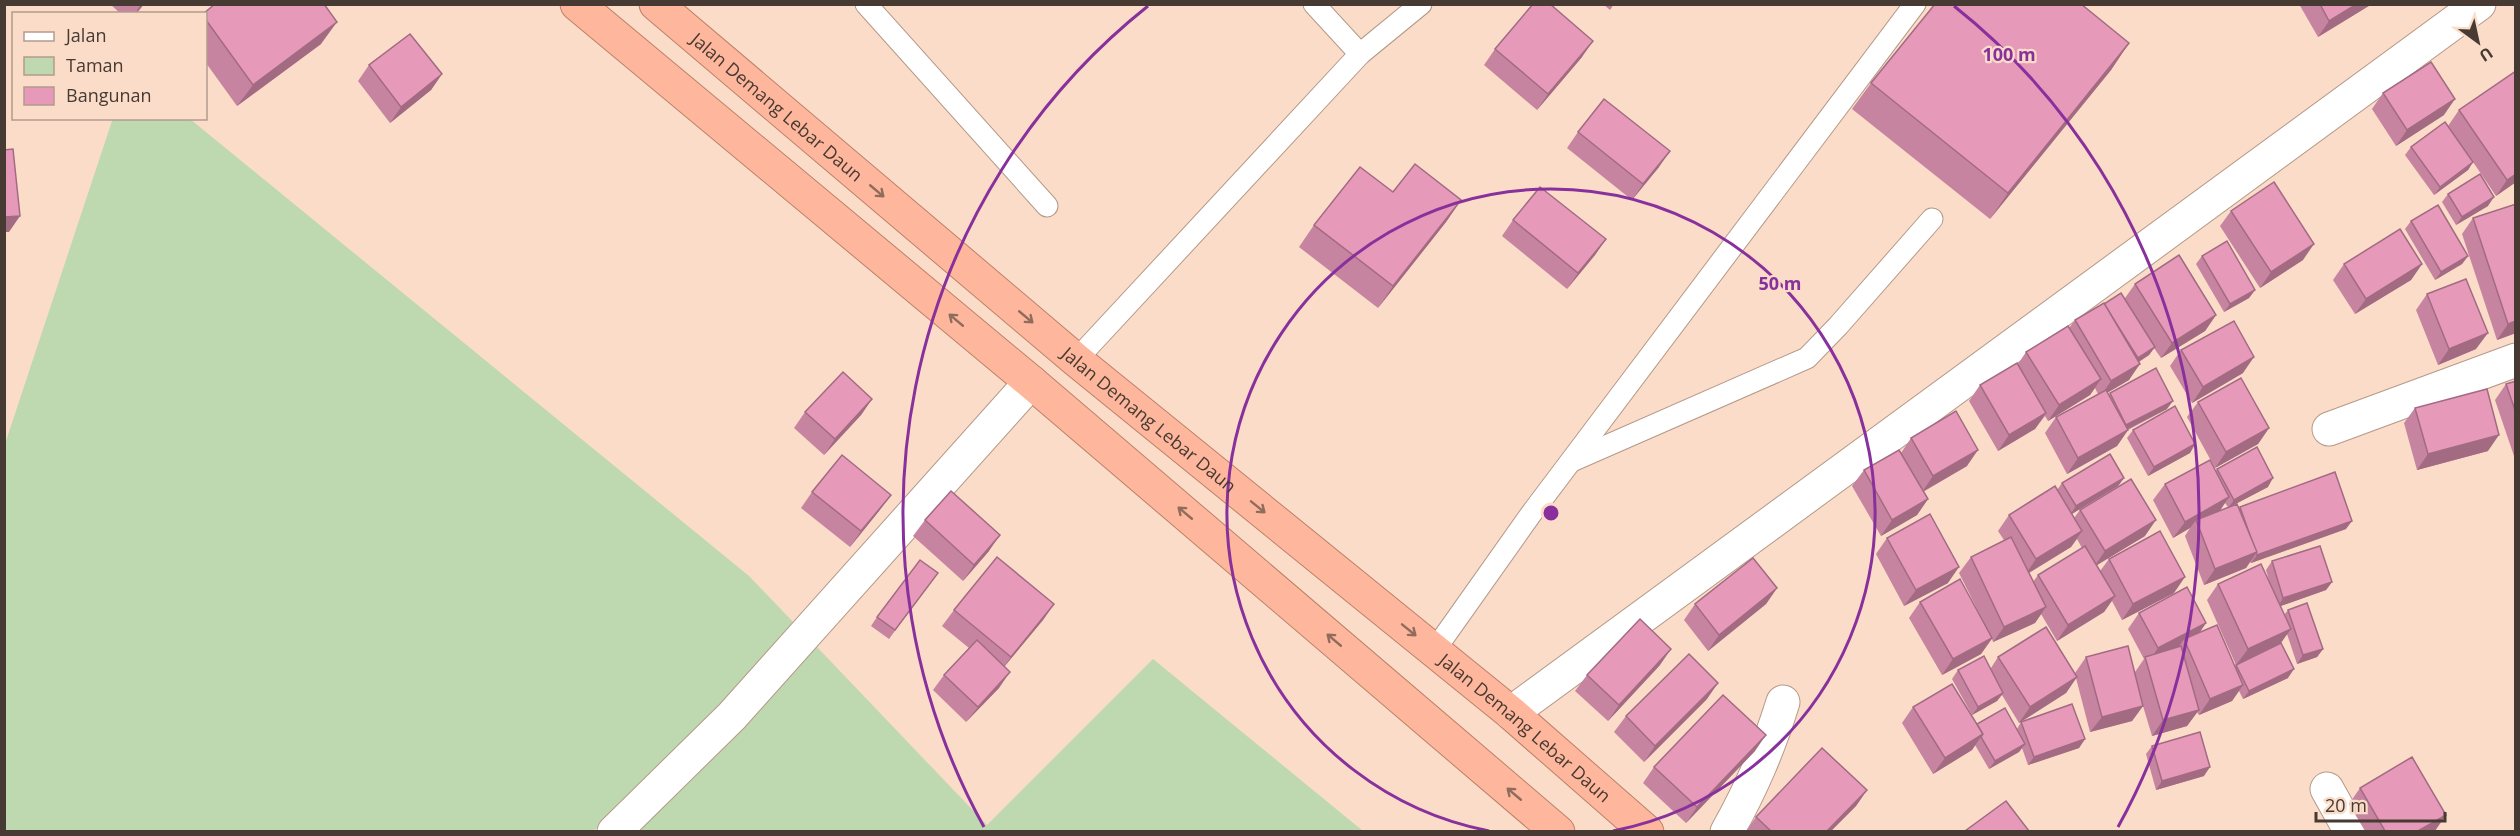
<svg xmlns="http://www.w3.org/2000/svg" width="2520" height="836" font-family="'Open Sans',sans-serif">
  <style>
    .green { fill: #bed8af }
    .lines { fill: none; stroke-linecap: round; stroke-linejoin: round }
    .service-casing { stroke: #b59988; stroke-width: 23 }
    .minor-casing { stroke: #b59988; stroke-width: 35 }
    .trunk-casing { stroke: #bd8067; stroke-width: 35 }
    .service { stroke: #fff; stroke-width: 21 }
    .minor { stroke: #fff; stroke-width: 33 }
    .trunk { stroke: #feb79c; stroke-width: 33 }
    .wall { fill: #c784a0; fill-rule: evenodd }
    .shaded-wall { fill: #a26b82 }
    .building { fill: #e799ba; stroke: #a26b82; stroke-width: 1.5 }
    .oneway { stroke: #906c5c }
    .ring { fill: none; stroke: #88319d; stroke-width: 3 }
    .labels { text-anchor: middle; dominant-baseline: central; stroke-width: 4.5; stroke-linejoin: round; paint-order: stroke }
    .street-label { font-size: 18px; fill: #463a32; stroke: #fadcc9 }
    .centre { fill: #88319d; stroke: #fadcc9; stroke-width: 3 }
    .ring-label { font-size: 18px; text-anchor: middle; font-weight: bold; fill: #88319d; stroke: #fadcc9; stroke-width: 4.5; stroke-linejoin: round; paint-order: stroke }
  </style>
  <rect width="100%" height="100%" fill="#fadcc9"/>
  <polygon class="green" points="113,118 190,119 749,576 987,825 1153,659 1363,831 612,832 607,820 592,832 5,832 5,444"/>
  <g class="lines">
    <g class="service-casing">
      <g id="service">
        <polyline points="866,4 1047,206"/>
        <polyline points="1314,4 1360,54"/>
        <polyline points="1076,360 1360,54 1421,4"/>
        <polyline points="1572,461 1807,358 1838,326 1932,219"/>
        <polyline points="1434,651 1531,514 1915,4"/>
      </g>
    </g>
    <g class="minor-casing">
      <g id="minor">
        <polyline points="2329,429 2516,360"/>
        <polyline points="1511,713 2479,4"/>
        <polyline points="2327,789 2351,832"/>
        <polyline points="614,832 732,716 1031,382"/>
        <path d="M 1727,832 C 1752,787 1768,750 1783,702"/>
      </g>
    </g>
    <g class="trunk-casing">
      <g id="trunk">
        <polyline points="577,4 1031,382 1558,832"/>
        <path id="s1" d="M 656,4 L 1076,360 L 1511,713 L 1647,832"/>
      </g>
    </g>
    <use href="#service" class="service"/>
    <use href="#minor" class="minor"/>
    <use href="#trunk" class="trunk"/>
  </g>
  <g class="wall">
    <polygon points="110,4 144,4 136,14 121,14"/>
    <polygon points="1603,4 1614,4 1610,10"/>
    <polygon points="2299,4 2372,4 2318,37"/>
    <polygon points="206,14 321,44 237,106 206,63"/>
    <polygon points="2129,43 2111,70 1990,219 1852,109 1871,83"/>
    <polygon points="1495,49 1582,57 1537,110 1484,65"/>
    <polygon points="369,65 442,74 431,90 390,123 358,81"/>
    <polygon points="2516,71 2516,182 2496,196 2473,162 2468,170 2434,195 2405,155 2411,147 2448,126 2459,110"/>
    <polygon points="2383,93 2444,115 2396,146 2372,109"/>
    <polygon points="1578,132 1659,167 1632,200 1567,148"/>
    <polygon points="1393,192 1461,200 1446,222 1378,308 1299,247 1314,225"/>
    <polygon points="2448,194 2488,206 2456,225 2442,202"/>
    <polygon points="2231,211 2303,260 2260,288 2220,226"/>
    <polygon points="2473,218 2516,333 2497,340 2462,234"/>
    <polygon points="1513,220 1606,239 1595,255 1567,289 1502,236"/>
    <polygon points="2411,221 2468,256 2462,264 2435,280 2405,229"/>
    <polygon points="2202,256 2255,290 2249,298 2224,312 2196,264"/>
    <polygon points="2344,264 2422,264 2411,280 2355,314 2333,280"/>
    <polygon points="2135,284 2216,315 2205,331 2161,358 2154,348 2149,355 2139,362 2129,380 2107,393 2109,395 2110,393 2167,409 2128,430 2117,446 2067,474 2045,433 2056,417 2098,394 2095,388 2090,395 2048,421 2045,416 2035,429 1998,451 1969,401 1980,385 2018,364 2026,352 2069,328 2075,320 2104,304 2125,298"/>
    <polygon points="2427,294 2476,349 2438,365 2416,310"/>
    <polygon points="2181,350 2243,373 2192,403 2170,366"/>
    <polygon points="2516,381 2516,462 2495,400 2506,384"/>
    <polygon points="872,399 861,415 824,455 794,428 805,412"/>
    <polygon points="2198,402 2269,428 2258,444 2215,468 2187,417"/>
    <polygon points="2415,408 2488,451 2417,470 2404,423"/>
    <polygon points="2133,430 2195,444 2190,453 2148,476 2127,438"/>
    <polygon points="1911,438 1967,466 1923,492 1928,499 1917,515 1881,536 1852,486 1864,470 1901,453"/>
    <path d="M 2217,469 L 2268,487 L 2233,505 L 2239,508 L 2240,507 L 2346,529 L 2251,563 L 2250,562 L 2246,568 L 2204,585 L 2185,536 L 2190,528 L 2173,538 L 2153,500 L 2165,484 L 2216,471 ZM 2225,503 L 2228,507 L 2220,511 Z"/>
    <path d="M 2124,478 L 2118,486 L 2072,514 L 2074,518 L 2080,510 L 2145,536 L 2096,565 L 2100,571 L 2109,559 L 2174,593 L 2122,620 L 2112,601 L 2104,612 L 2057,641 L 2041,614 L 2035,623 L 1993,642 L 1992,639 L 1981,654 L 1942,675 L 1909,618 L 1920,602 L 1983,621 L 1959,573 L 1971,557 L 2004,540 L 1998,531 L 2009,515 L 2057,490 L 2062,483 ZM 2077,539 L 2082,548 L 2038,575 L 2033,582 L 2029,573 L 2071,547 Z"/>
    <polygon points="812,492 891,495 879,511 850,547 801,508"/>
    <polygon points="925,520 989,551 963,581 913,536"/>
    <polygon points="1887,538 1948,583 1904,606 1876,554"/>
    <polygon points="2272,561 2332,582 2326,590 2280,606 2284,615 2288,610 2323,649 2317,657 2297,664 2287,634 2281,643 2288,678 2243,699 2239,691 2232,701 2199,715 2197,712 2187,726 2152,736 2143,706 2132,721 2090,732 2076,678 2066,693 2019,723 2002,695 1997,701 1972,715 1952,679 1958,670 1991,668 1998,657 2075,673 2086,657 2135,672 2144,659 2128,629 2139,613 2206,623 2200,632 2235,667 2236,665 2207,600 2218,584 2270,584 2266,570"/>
    <polygon points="938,573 889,639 871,626 877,617"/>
    <polygon points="1777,588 1766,604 1708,651 1684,620 1695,604"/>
    <polygon points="1054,604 1043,620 1004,667 999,688 966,722 933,690 944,675 969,648 942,626 954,610"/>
    <polygon points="1660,665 1608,721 1575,691 1587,675"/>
    <polygon points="1707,699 1644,762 1614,732 1626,716"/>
    <polygon points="1913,707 1977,724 2017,729 2021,722 2085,739 2079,748 2028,765 2022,748 2019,752 1989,769 1975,745 1972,750 1933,774 1902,723"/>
    <polygon points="2152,746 2204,776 2156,790 2146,754"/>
    <polygon points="1755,751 1686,823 1643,783 1654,767"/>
    <polygon points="2360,788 2435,831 2365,831 2349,804"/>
    <polygon points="1867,790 1856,806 1831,831 1746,831 1756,817"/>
  </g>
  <g class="shaded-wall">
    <polygon points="141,4 144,4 136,14 135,14"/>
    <polygon points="2357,4 2372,4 2318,37 2329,21"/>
    <polygon points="337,22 321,44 237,106 253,85"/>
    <polygon points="1593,41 1582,57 1537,110 1548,94"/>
    <polygon points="2129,43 2111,70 1990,219 2008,193"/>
    <polygon points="442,74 431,90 390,123 401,107"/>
    <polygon points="2455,99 2444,115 2396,146 2407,130"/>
    <polygon points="1670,151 1659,167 1632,200 1643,184"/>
    <polygon points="2473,162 2468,170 2434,195 2440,187"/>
    <polygon points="2516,174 2516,182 2496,196 2507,180"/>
    <polygon points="2494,197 2488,206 2456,225 2462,217"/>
    <polygon points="1461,200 1446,222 1378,308 1393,286"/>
    <polygon points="20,216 9,232 4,232 4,217"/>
    <polygon points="1606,239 1595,255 1567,289 1578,273"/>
    <polygon points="2314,244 2303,260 2260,288 2271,272"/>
    <polygon points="2468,256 2462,264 2435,280 2441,272"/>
    <polygon points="2422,264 2411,280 2355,314 2366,299"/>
    <polygon points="2255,290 2249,298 2224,312 2230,304"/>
    <polygon points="2216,315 2205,331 2161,358 2172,343"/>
    <polygon points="2516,321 2516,333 2497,340 2508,324"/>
    <polygon points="2488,333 2476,349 2438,365 2449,349"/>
    <polygon points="2155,347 2149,355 2132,366 2138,358"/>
    <polygon points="2254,357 2243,373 2192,403 2203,387"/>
    <polygon points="2140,364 2129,380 2100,397 2111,381"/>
    <polygon points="2101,379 2090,395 2048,421 2059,405"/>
    <polygon points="872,399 861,415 824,455 835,439"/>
    <polygon points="2173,401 2167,409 2120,433 2126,425"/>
    <polygon points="2046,413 2035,429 1998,451 2009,435"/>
    <polygon points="2269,428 2258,444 2215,468 2226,452"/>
    <polygon points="2128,430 2117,446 2067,474 2078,458"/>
    <polygon points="2499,435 2488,451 2417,470 2428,454"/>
    <polygon points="2195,444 2190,453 2148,476 2154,467"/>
    <polygon points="1978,450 1967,466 1922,492 1933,476"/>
    <polygon points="2124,478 2118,486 2070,515 2076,506"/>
    <polygon points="2273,478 2268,487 2228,508 2234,500"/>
    <polygon points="891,495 879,511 850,547 861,531"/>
    <polygon points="2229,497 2218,513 2196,520 2190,528 2173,538 2185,522"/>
    <polygon points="1928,499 1917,515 1881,536 1892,520"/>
    <polygon points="2156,520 2145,536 2094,567 2105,551"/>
    <polygon points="2352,521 2346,529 2251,563 2257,555"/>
    <polygon points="2082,531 2071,547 2025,575 2036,559"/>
    <polygon points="1000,535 989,551 963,581 974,565"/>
    <polygon points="2257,552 2246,568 2204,585 2215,569"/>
    <polygon points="1959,567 1948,583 1904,606 1916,590"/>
    <polygon points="2185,577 2174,593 2122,620 2133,604"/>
    <polygon points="2332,582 2326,590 2278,607 2283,598"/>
    <polygon points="1777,588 1766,604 1708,651 1719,635"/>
    <polygon points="2115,596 2104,612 2057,641 2068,625"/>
    <polygon points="1054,604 1043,620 999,673 1011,657"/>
    <polygon points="2046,607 2035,623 1993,642 2004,627"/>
    <polygon points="2206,623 2195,639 2184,639 2178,648 2147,664 2158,648"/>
    <polygon points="2291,629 2280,644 2236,665 2248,649"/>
    <polygon points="1992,638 1981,654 1942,675 1953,659"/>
    <polygon points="1671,649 1660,665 1608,721 1619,705"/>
    <polygon points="2323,649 2317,657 2297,664 2303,655"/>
    <polygon points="2294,669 2288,678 2243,699 2249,691"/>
    <polygon points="1010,672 999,688 966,722 978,707"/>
    <polygon points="2077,677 2066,693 2019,723 2030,707"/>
    <polygon points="1718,683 1707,699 1644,762 1655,746"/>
    <polygon points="2243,685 2232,701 2199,715 2210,699"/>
    <polygon points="2003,693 1997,701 1972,715 1978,707"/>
    <polygon points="2143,706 2132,721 2090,732 2102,717"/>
    <polygon points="2199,710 2187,726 2152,736 2163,720"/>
    <polygon points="1983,734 1972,750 1933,774 1945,758"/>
    <polygon points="1766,735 1755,751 1686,823 1697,807"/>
    <polygon points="2085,739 2079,748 2028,765 2034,757"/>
    <polygon points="2025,744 2019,752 1989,769 1995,761"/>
    <polygon points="2210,767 2204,776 2156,790 2162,781"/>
    <polygon points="1867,790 1856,806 1831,831 1827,831"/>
    <polygon points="2446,815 2435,831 2418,831"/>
  </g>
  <g class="building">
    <polygon points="215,4 324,4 337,22 253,85 206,20 206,14 203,14"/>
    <polygon points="1533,4 1550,4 1593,41 1548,94 1495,49"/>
    <polygon points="1935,4 2081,4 2129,43 2008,193 1871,83"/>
    <polygon points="2320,4 2357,4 2329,21"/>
    <polygon points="410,34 442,74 401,107 369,65"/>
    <polygon points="2431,62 2455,99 2407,130 2383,93"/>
    <polygon points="2516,71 2516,174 2507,180 2459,110"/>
    <polygon points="1604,99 1670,151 1643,184 1578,132"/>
    <polygon points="2445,122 2473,162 2440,187 2411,147"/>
    <polygon points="13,149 20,216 4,217 4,150"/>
    <polygon points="1415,164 1461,200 1393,286 1314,225 1360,167 1393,192"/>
    <polygon points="2480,174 2494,197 2462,217 2448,194"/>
    <polygon points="2274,182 2314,244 2271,272 2231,211"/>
    <polygon points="1540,187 1606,239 1578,273 1513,220"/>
    <polygon points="2516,204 2516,321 2508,324 2473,218"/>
    <polygon points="2438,205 2468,256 2441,272 2411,221"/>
    <polygon points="2400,229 2422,264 2366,299 2344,264"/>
    <polygon points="2227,241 2255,290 2230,304 2202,256"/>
    <polygon points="2179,255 2216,315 2172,343 2135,284"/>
    <polygon points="2466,279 2488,333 2449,349 2427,294"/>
    <polygon points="2121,293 2155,347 2138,358 2104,304"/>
    <polygon points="2104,303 2140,364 2111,381 2075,320"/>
    <polygon points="2234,321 2254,357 2203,387 2181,350"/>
    <polygon points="2068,326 2101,379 2059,405 2026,352"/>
    <polygon points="2017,363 2046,413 2009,435 1980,385"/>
    <polygon points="2156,368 2173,401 2126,425 2110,393"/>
    <polygon points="843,372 872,399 835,439 805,412"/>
    <polygon points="2241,378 2269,428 2226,452 2198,402"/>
    <polygon points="2516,381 2516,413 2506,384"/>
    <polygon points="2487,389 2499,435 2428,454 2415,408"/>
    <polygon points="2106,390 2128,430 2078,458 2056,417"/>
    <polygon points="2175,406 2195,444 2154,467 2133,430"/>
    <polygon points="1956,411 1978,450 1933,476 1911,438"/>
    <polygon points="2257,447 2273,478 2234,500 2217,469"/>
    <polygon points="1899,450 1928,499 1892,520 1864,470"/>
    <polygon points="2110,454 2124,478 2076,506 2062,483"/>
    <polygon points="842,455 891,495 861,531 812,492"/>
    <polygon points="2210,460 2229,497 2185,522 2165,484"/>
    <polygon points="2335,472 2352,521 2257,555 2240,507"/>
    <polygon points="2131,479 2156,520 2105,551 2080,510"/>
    <polygon points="2055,486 2082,531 2036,559 2009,515"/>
    <polygon points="951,491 1000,535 974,565 925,520"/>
    <polygon points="2237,504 2257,552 2215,569 2196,520"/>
    <polygon points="1930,514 1959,567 1916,590 1887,538"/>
    <polygon points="2160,531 2185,577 2133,604 2109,559"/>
    <polygon points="2011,537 2046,607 2004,627 1971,557"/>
    <polygon points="2085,546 2115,596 2068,625 2038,575"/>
    <polygon points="2320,546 2332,582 2283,598 2272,561"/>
    <polygon points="997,557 1054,604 1011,657 954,610"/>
    <polygon points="1753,558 1777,588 1719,635 1695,604"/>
    <polygon points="920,560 938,573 895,630 877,617"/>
    <polygon points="2261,564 2291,629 2248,649 2218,584"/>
    <polygon points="1960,579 1992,638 1953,659 1920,602"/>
    <polygon points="2187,587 2206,623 2158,648 2139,613"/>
    <polygon points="2307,603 2323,649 2303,655 2288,610"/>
    <polygon points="1640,619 1671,649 1619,705 1587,675"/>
    <polygon points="2217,625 2243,685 2210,699 2184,639"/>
    <polygon points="2046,627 2077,677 2030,707 1998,657"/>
    <polygon points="977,640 1010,672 978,707 944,675"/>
    <polygon points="2281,643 2294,669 2249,691 2236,665"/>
    <polygon points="2128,646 2143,706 2102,717 2086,657"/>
    <polygon points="2181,646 2199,710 2163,720 2145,657"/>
    <polygon points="1689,654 1718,683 1655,746 1626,716"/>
    <polygon points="1984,656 2003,693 1978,707 1958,670"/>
    <polygon points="1952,684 1983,734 1945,758 1913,707"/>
    <polygon points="1723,695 1766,735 1697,807 1654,767"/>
    <polygon points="2072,704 2085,739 2034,757 2021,722"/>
    <polygon points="2005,708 2025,744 1995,761 1981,737 1983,734 1977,724"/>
    <polygon points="2200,732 2210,767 2162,781 2152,746"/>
    <polygon points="1822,748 1867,790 1827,831 1771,831 1756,817"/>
    <polygon points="2412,757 2446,815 2418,831 2385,831 2360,788"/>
    <polygon points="2006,801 2029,831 1965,831"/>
  </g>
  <defs><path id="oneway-shaft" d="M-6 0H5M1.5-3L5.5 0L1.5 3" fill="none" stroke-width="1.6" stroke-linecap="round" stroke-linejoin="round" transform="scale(1.5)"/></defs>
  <g class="oneway">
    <use href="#oneway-shaft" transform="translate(877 191) rotate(40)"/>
    <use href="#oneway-shaft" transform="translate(1026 317) rotate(40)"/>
    <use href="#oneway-shaft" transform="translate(956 320) rotate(-140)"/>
    <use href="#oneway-shaft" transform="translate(1258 507) rotate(39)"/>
    <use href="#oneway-shaft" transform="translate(1185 513) rotate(-140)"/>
    <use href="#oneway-shaft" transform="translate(1409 630) rotate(39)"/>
    <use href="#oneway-shaft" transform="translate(1334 640) rotate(-140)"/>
    <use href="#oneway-shaft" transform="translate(1514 794) rotate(-140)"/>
  </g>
  <g class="ring">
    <path d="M1489 831A324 324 0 1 1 1613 831"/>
    <path d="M984 827A648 648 0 0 1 1148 6M1954 6A648 648 0 0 1 2118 827"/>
  </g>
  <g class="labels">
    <g class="street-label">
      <text stroke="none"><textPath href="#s1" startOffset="159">Jalan Demang Lebar Daun</textPath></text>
      <text stroke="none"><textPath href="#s1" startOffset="645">Jalan Demang Lebar Daun</textPath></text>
      <text stroke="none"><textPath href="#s1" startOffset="1131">Jalan Demang Lebar Daun</textPath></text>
    </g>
  </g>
  <circle cx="1551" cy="513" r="9" class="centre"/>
  <g class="ring-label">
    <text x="2009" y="61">100 m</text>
    <text x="1780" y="290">50 m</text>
  </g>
  <rect width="2520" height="836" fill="none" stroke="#463a32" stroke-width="12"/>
  <rect x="12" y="12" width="195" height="108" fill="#fadcc9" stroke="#b29b8d" stroke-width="1.5"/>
  <rect x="24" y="32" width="30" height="9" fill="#ffffff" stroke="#b29b8d" stroke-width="1.5"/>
  <text x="66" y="42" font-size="18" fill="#463a32">Jalan</text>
  <rect x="24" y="57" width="30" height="18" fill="#bed8af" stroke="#b29b8d" stroke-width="1.5"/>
  <text x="66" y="72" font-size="18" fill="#463a32">Taman</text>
  <rect x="24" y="87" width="30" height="18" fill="#e799ba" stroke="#b29b8d" stroke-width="1.5"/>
  <text x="66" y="102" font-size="18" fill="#463a32">Bangunan</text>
  <g transform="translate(2478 42) rotate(147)" stroke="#fadcc9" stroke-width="4.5" paint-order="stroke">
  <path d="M0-4.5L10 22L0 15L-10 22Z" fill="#463a32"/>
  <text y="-9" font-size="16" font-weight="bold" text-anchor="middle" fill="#463a32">U</text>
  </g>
  <path d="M2316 812v9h129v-9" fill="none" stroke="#463a32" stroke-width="3"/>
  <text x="2325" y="812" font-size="18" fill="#463a32" stroke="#fadcc9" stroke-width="4.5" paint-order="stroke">20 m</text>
</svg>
